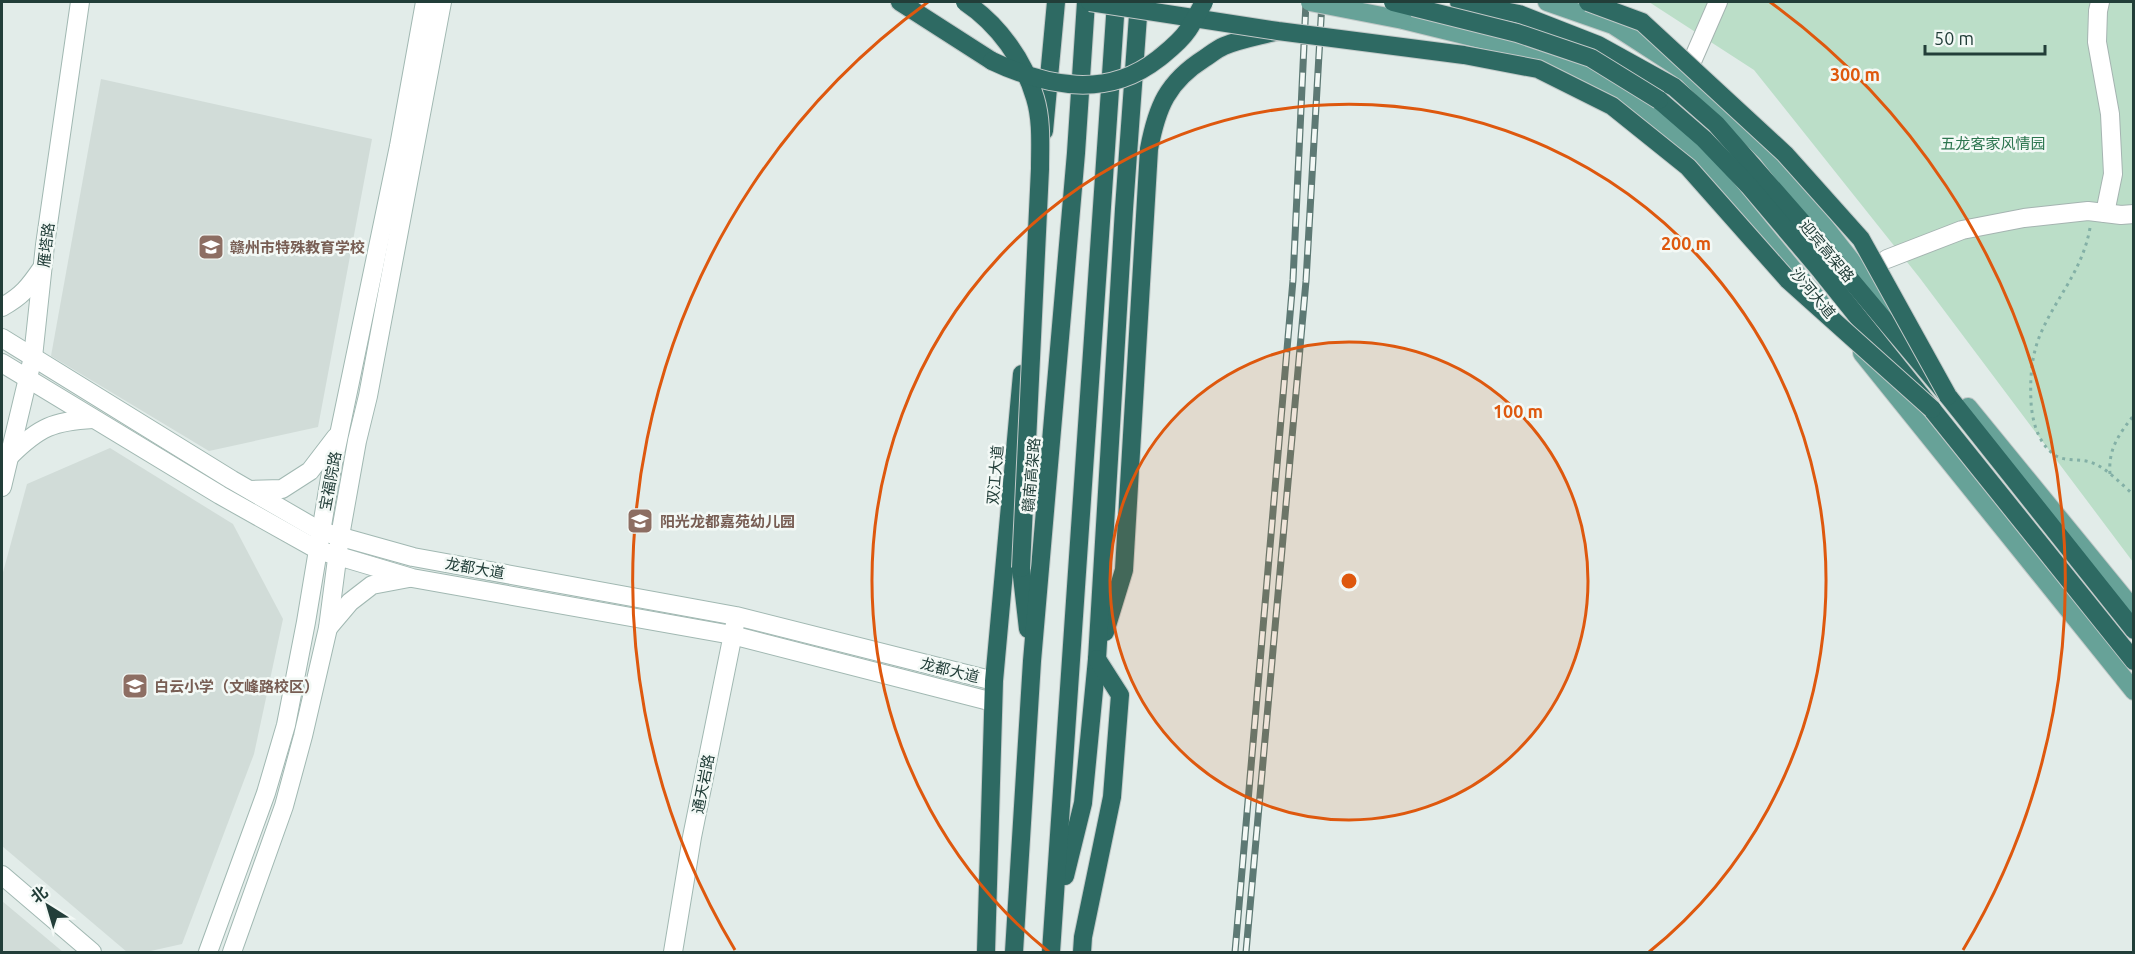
<svg xmlns="http://www.w3.org/2000/svg" width="2135" height="954" font-family="Ubuntu,'Noto Sans SC',sans-serif">
  <style>
    .built { fill: #d1dcd8 }
    .green { fill: #bbdec8 }
    .lines { fill: none; stroke-linecap: round; stroke-linejoin: round }
    .street-casing { stroke: #a5b4b1; stroke-width: 20 }
    .secondary-casing { stroke: #a1b8b2; stroke-width: 20 }
    .primary-casing { stroke: #c1c9c8; stroke-width: 20 }
    .highway-casing { stroke: #c1c9c8; stroke-width: 20 }
    .path { stroke: #83b0a6; stroke-width: 3; stroke-dasharray: 3 4.5; stroke-linecap: butt }
    .street { stroke: #fff; stroke-width: 18 }
    .secondary { stroke: #fff; stroke-width: 18 }
    .primary { stroke: #67a298; stroke-width: 18 }
    .highway { stroke: #2e6a63; stroke-width: 18 }
    .rail-casing { stroke: #5d7974; stroke-width: 7 }
    .rail { stroke: #f3f9f6; stroke-width: 4.5; stroke-dasharray: 14; stroke-linecap: butt }
    .primary-bridge-casing { stroke: #c1c9c8; stroke-width: 20; stroke-linecap: butt }
    .highway-bridge-casing { stroke: #c1c9c8; stroke-width: 20; stroke-linecap: butt }
    .primary-bridge { stroke: #67a298; stroke-width: 18 }
    .highway-bridge { stroke: #2e6a63; stroke-width: 18 }
    .ring { fill: none; stroke: #de580e; stroke-width: 3 }
    .labels { text-anchor: middle; dominant-baseline: central; stroke-width: 5; stroke-linejoin: round; paint-order: stroke }
    .park-label { font-size: 15px; fill: #2c754f; stroke: #f3f9f6 }
    .street-label { font-size: 15px; fill: #223e39; stroke: #f3f9f6 }
    .education-label { font-size: 15px; font-weight: bold; fill: #785e54; stroke: #f3f9f6; text-anchor: start }
    .centre { fill: #de580e; stroke: #f3f9f6; stroke-width: 3 }
    .ring-label { font-size: 18px; text-anchor: middle; font-weight: bold; fill: #de580e; stroke: #f3f9f6; stroke-width: 5; stroke-linejoin: round; paint-order: stroke }
  </style>
  <rect width="100%" height="100%" fill="#e2ece9"/>
  <g class="built">
    <polygon points="101,79 372,139 318,427 209,451 51,356"/>
    <polygon points="110,448 233,524 283,619 254,754 182,944 146,952 127,952 2,846 2,576 27,484"/>
    <polygon points="2,901 63,952 2,952"/>
  </g>
  <polygon class="green" points="1649,2 2133,2 2133,562 1919,277 1754,70"/>
  <g class="lines">
    <g class="street-casing">
      <g id="street">
        <polyline points="2100,2 2098,11 2097,42 2110,114 2113,174 2105,213"/>
        <polyline points="1687,73 1718,2"/>
        <polyline points="1887,259 1962,230 2024,218 2088,211 2121,215 2134,214"/>
      </g>
    </g>
    <g class="secondary-casing">
      <g id="secondary">
        <path d="M 2,307 C 22,296 29,287 42,268"/>
        <polyline points="2,338 232,480 320,531 413,557 736,616 994,681"/>
        <polyline points="2,363 220,495 318,550 412,578 732,635 993,702"/>
        <path d="M 10,456 C 39,427 54,421 93,419"/>
        <polyline points="2,487 33,357 45,245 80,2"/>
        <polyline points="250,490 282,489 310,471 336,437"/>
        <polyline points="328,628 350,602 372,585 409,578"/>
        <polyline points="2,875 92,952"/>
        <polyline points="208,952 266,793 286,725 306,622 330,478 399,146 425,2"/>
        <polyline points="232,952 284,806 303,736 328,628 340,536 357,441 368,396 442,2"/>
        <polyline points="673,952 692,837 735,624"/>
      </g>
    </g>
    <g class="primary-casing">
      <g id="primary">
        <polyline points="1547,2 1613,25 1687,73 1767,153 1907,332"/>
        <polyline points="1404,6 1403,20 1537,53 1619,89 1682,142 1713,172 1820,302"/>
        <polyline points="1862,353 2134,691"/>
        <polyline points="1968,407 2134,610"/>
      </g>
    </g>
    <g class="highway-casing">
      <g id="highway">
        <polyline points="900,2 992,61"/>
        <polyline points="1459,2 1519,14 1598,45 1674,87 1716,124 1808,229 1948,396 2134,630"/>
        <polyline points="1659,100 1704,139 1749,186 1821,271 2134,661"/>
        <polyline points="1044,131 1056,2"/>
        <polyline points="1021,568 1028,629"/>
        <path d="M 1105,632 L 1124,570 L 1149,149 C 1157,107 1167,82 1205,58 C 1211,54 1217,49 1224,46 C 1241,39 1260,36 1278,31"/>
        <polyline points="1065,876 1083,803 1097,659 1124,209 1139,2"/>
        <polyline points="986,952 994,681 1022,374"/>
        <polyline points="1014,952 1032,661 1076,153 1086,2"/>
        <polyline points="1051,952 1116,2"/>
        <polyline points="1082,952 1083,937 1112,797 1120,695 1097,659"/>
      </g>
    </g>
    <g class="path">
      <path d="M 2090,228 C 2082,272 2056,297 2040,335 C 2031,357 2030,380 2031,402 C 2032,419 2037,440 2051,452 C 2062,463 2077,458 2090,462 C 2106,467 2121,484 2134,495"/>
      <path d="M 2110,474 C 2108,449 2119,434 2134,415"/>
    </g>
    <use href="#street" class="street"/>
    <use href="#secondary" class="secondary"/>
    <use href="#primary" class="primary"/>
    <use href="#highway" class="highway"/>
    <g class="rail-casing">
      <g id="rail">
        <polyline points="1235,952 1293,280 1306,2"/>
        <polyline points="1246,952 1306,281 1322,2"/>
      </g>
    </g>
    <use href="#rail" class="rail"/>
    <g class="primary-bridge-casing">
      <polyline id="primary-bridge" points="1310,2 1403,20"/>
    </g>
    <g class="highway-bridge-casing">
      <g id="highway-bridge">
        <path d="M 965,2 C 998,24 1024,60 1035,98 C 1042,121 1040,146 1040,169 L 1021,568"/>
        <polyline points="1090,2 1278,31 1464,55 1538,69 1612,106 1688,167 1788,280 1932,409"/>
        <polyline points="1393,2 1517,33 1591,58 1659,100"/>
        <polyline points="1588,2 1642,22 1785,154 1861,239 1948,396"/>
        <path d="M 992,61 C 1047,87 1107,99 1158,59 C 1169,50 1180,42 1188,30 C 1194,21 1199,11 1204,2"/>
      </g>
    </g>
    <use href="#primary-bridge" class="primary-bridge"/>
    <use href="#highway-bridge" class="highway-bridge"/>
  </g>
  <circle cx="1349" cy="581" r="239" fill="#de580e" fill-opacity=".12"/>
  <g class="ring">
    <circle cx="1349" cy="581" r="239"/>
    <path d="M1049 952A477 477 0 1 1 1649 952"/>
    <path d="M735 950A716 716 0 0 1 928 2M1770 2A716 716 0 0 1 1963 950"/>
  </g>
  <defs>
    <g id="school-square" transform="scale(1.35)"><rect x="-9" y="-9" width="18" height="18" rx="4" fill="#8d6e63" stroke="#f3f9f6"/><path d="M0-5L7-2L0 1L-7-2ZM-4 1L0 2.5L4 1V4Q0 6-4 4Z" fill="#fff"/></g>
  </defs>
  <g fill-rule="evenodd">
    <use href="#school-square" x="211" y="247"/>
    <use href="#school-square" x="640" y="521"/>
    <use href="#school-square" x="135" y="686"/>
  </g>
  <g class="labels">
    <g class="park-label">
      <text x="1993" y="143">五龙客家风情园</text>
    </g>
    <g class="street-label">
      <text transform="translate(46 245) rotate(-83)">雁塔路</text>
      <text transform="translate(1827 251) rotate(50)">迎宾高架路</text>
      <text transform="translate(1813 293) rotate(50)">沙河大道</text>
      <text transform="translate(995 475) rotate(-85)">双江大道</text>
      <text transform="translate(1031 475) rotate(-85)">赣南高架路</text>
      <text transform="translate(330 481) rotate(-79)">宝福院路</text>
      <text transform="translate(475 568) rotate(10)">龙都大道</text>
      <text transform="translate(950 670) rotate(14)">龙都大道</text>
      <text transform="translate(703 784) rotate(-79)">通天岩路</text>
    </g>
    <g class="education-label">
      <text x="230" y="247">赣州市特殊教育学校</text>
      <text x="660" y="521">阳光龙都嘉苑幼儿园</text>
      <text x="154" y="686">白云小学（文峰路校区）</text>
    </g>
  </g>
  <circle cx="1349" cy="581" r="9" class="centre"/>
  <g class="ring-label">
    <text x="1855" y="81">300 m</text>
    <text x="1686" y="250">200 m</text>
    <text x="1518" y="418">100 m</text>
  </g>
  <rect width="2135" height="954" fill="none" stroke="#223e39" stroke-width="6"/>
  <g transform="translate(48 906) rotate(323)" stroke="#f3f9f6" stroke-width="4.5" paint-order="stroke">
  <path d="M0-4.5L10 22L0 15L-10 22Z" fill="#223e39"/>
  <text y="-9" font-size="16" font-weight="bold" text-anchor="middle" fill="#223e39">北</text>
  </g>
  <path d="M1925 45v9h120v-9" fill="none" stroke="#223e39" stroke-width="3"/>
  <text x="1934" y="45" font-size="18" fill="#223e39" stroke="#f3f9f6" stroke-width="4.5" paint-order="stroke">50 m</text>
</svg>
